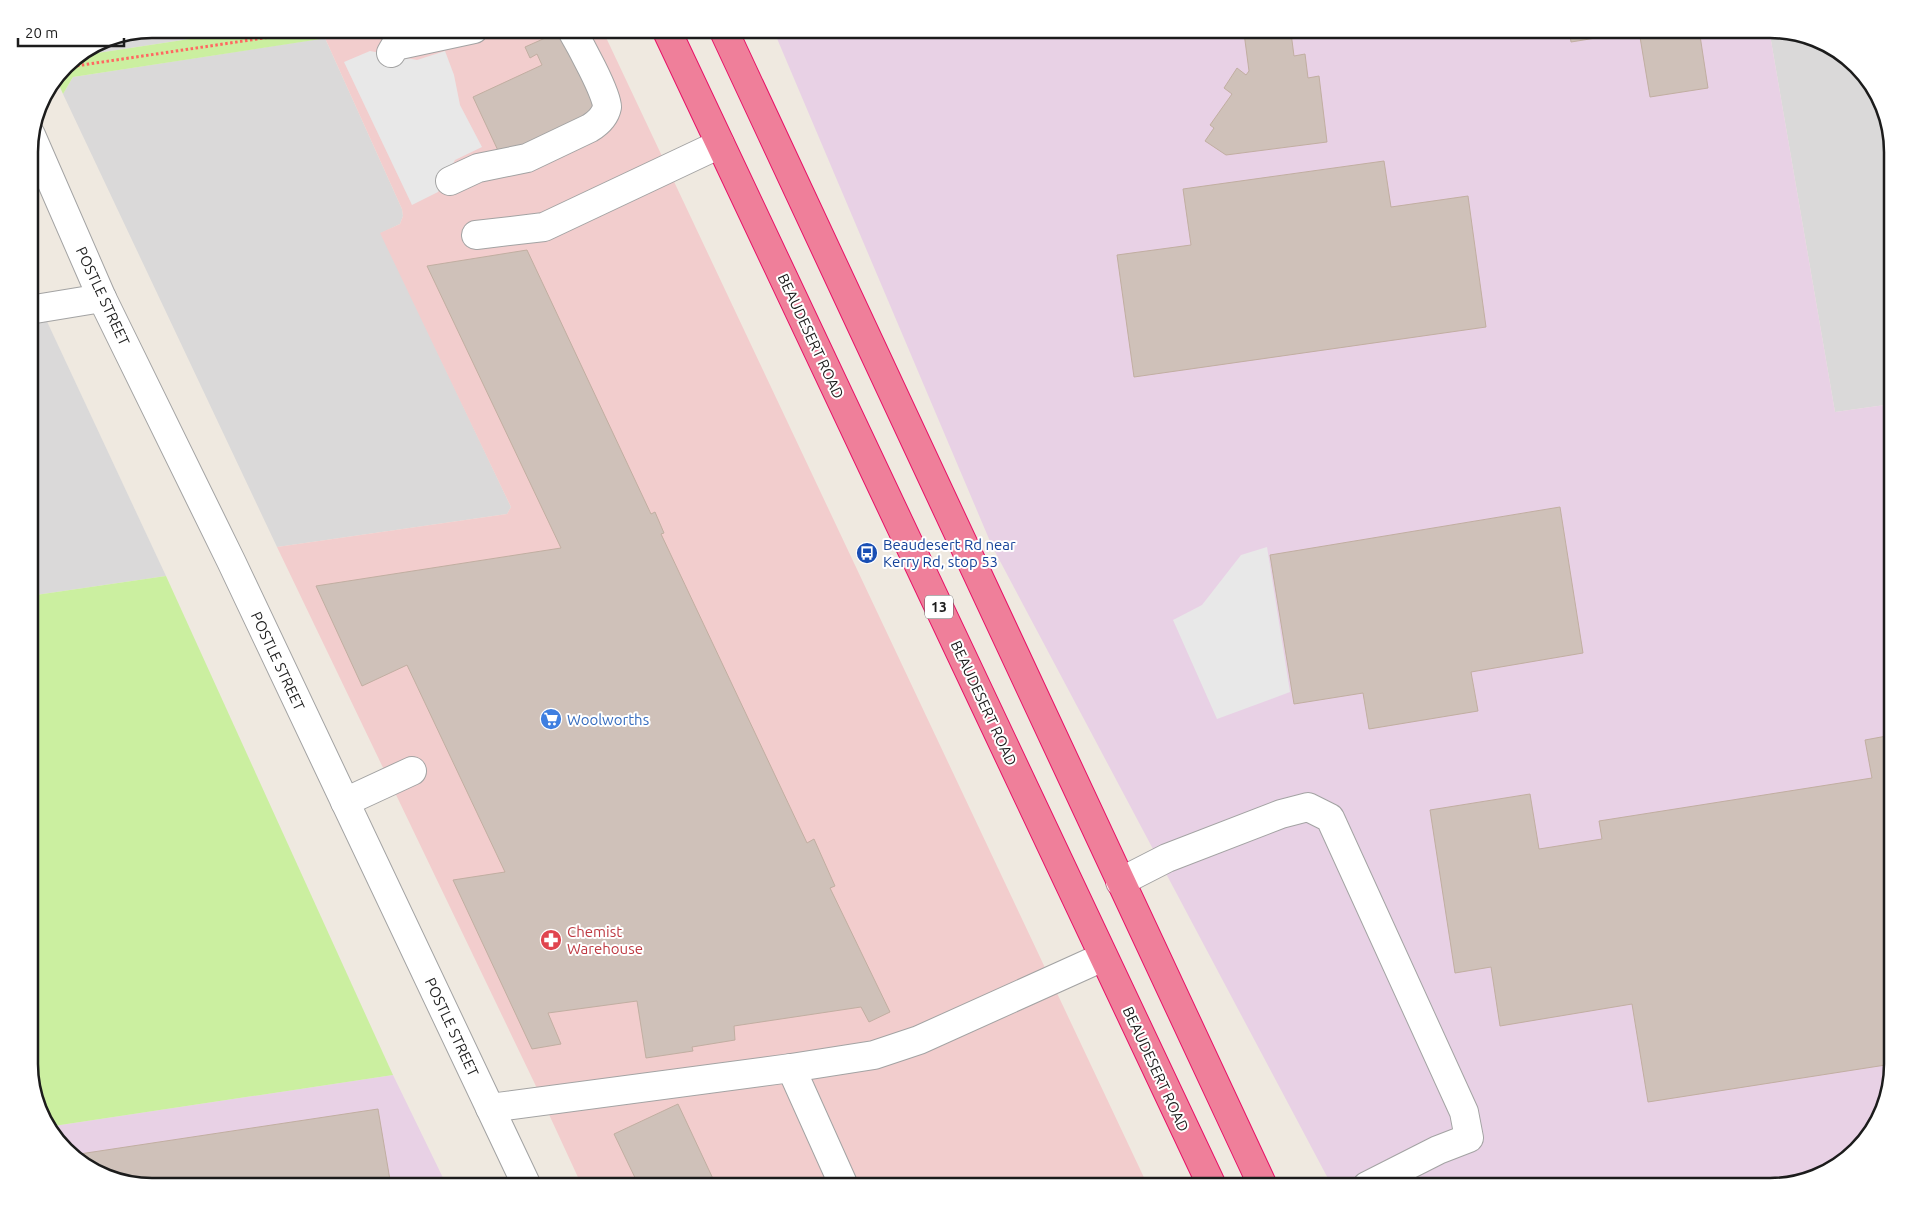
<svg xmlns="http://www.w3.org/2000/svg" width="1921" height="1215" font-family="Ubuntu,sans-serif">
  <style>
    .residential { fill: #dad9d9 }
    .commercial { fill: #f2cdcd }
    .industrial { fill: #e8d1e5 }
    .grass { fill: #cbefa0 }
    .parking { fill: #e8e8e8 }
    .building { fill: #cfc1b9; stroke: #c1aea1 }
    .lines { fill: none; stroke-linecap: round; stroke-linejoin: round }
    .minor-casing { stroke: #a3a3a3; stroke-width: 30 }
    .highway-casing { stroke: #e71267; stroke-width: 30 }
    .path { stroke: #ff6861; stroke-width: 3; stroke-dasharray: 2.5 2.5; stroke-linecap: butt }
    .minor { stroke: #fff; stroke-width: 28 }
    .highway { stroke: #ef7f9a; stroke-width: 28 }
    .labels { text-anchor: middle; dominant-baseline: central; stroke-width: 4; stroke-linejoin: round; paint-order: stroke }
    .shield { fill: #fff; stroke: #606060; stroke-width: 1 }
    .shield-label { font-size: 14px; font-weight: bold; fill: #1c1c1c }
    .street-label { font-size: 15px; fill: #1c1c1c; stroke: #fff }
    .transit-label { font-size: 15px; fill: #164399; stroke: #fff; text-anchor: start }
    .shop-label { font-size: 15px; fill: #366cbe; stroke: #fff; text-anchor: start }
    .health-label { font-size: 15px; fill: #be3a42; stroke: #fff; text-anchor: start }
    .rim { fill: none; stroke: #1c1c1c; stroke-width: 2.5 }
  </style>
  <rect width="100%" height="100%" fill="#efe9e0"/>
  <g class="residential">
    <polygon points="151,29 255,29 78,56 105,38"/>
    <polygon points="1769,29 1837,49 1876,90 1892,151 1892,404 1835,412"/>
    <polygon points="325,38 402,209 403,216 400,224 381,233 511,507 507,514 277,547 63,94 73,77"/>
    <polygon points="29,283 166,576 29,596"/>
  </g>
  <polygon class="commercial" points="386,29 602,29 1148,1186 582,1186 534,1082 277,547 507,514 511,507 380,233 400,224 403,216 402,209 325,38"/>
  <g class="industrial">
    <polygon points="773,29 1769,29 1835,412 1892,404 1892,1064 1872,1131 1831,1170 1770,1186 1332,1186 992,546"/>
    <polygon points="393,1075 447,1186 152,1186 84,1166 47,1127"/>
  </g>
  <g class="grass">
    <polygon points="255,29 386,29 73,77 63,94 56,78 65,65 78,56"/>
    <polygon points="166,576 393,1075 47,1127 29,1071 29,596"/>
  </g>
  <g class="parking">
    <polygon points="370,51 417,60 445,51 454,75 460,105 482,147 455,160 438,192 412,205 344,62"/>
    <polygon points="1267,547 1290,692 1217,719 1173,620 1202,605 1241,555"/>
  </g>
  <g class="building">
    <polygon points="1263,29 1288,29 1288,34 1291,33 1294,56 1305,54 1308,78 1319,76 1327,142 1226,155 1205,141 1214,128 1210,125 1232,94 1224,88 1237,68 1246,75 1249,71 1244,33 1263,31"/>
    <polygon points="1569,29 1699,29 1708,88 1650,97 1639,31 1571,42"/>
    <polygon points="552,35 566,39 595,105 592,114 501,157 473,97 542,65 537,54 530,58 525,47"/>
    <polygon points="1384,161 1391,207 1468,196 1486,327 1134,377 1117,255 1191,245 1183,189"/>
    <polygon points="527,250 651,514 655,512 664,533 661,534 807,843 814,839 835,886 830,888 890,1012 869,1022 861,1007 734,1026 735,1040 692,1047 693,1051 646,1058 637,1001 548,1013 561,1044 532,1049 453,880 505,872 407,665 362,686 316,586 561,548 427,266"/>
    <polygon points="1560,507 1583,653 1471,672 1478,711 1369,729 1363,693 1294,704 1270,555"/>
    <polygon points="1892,735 1892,1064 1648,1102 1632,1004 1500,1026 1491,967 1455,973 1430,810 1530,794 1539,849 1602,839 1599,821 1872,778 1865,740"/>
    <polygon points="678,1104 715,1183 707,1186 639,1186 614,1134"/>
    <polygon points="378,1109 391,1186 152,1186 84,1166 73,1155"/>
  </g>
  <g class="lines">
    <g class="minor-casing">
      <g id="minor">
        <polyline points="391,53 395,46 474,29"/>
        <polyline points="31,135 102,298 231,561 527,1186"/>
        <path d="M 450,181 L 478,168 L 527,158 L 590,128 C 598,123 605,117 607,107 C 608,95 578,41 571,29"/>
        <polyline points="476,235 544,227 720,144"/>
        <polyline points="29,310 102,298"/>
        <polyline points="345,802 412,771"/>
        <polyline points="1120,882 1167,858 1281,814 1308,807 1330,818 1464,1112 1469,1138 1438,1150 1367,1186"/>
        <polyline points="791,1068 844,1186"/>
        <polyline points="490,1108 791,1068 874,1055 919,1040 1103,957"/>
      </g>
    </g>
    <g class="highway-casing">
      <g id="highway">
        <polyline points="666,29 1212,1186"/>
        <polyline points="723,29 1263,1186"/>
      </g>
    </g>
    <polyline class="path" points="62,68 324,29"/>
    <use href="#minor" class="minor"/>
    <use href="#highway" class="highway"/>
  </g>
  <defs>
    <g id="bus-disc" transform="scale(1.125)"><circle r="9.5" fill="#1a4fb4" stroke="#fff"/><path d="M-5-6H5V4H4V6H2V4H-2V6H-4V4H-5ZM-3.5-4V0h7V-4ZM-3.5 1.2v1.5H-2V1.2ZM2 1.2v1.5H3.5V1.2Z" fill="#fff"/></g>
    <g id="supermarket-disc" transform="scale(1.125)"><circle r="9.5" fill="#3f7fe0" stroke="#fff"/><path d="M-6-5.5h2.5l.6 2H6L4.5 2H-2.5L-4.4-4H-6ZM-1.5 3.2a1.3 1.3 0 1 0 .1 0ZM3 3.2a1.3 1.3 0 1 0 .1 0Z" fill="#fff"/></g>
    <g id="pharmacy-disc" transform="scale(1.125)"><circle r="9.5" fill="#e0444e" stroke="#fff"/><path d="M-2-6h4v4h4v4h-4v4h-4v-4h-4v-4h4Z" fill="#fff"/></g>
  </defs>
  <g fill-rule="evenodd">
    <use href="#bus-disc" x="867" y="553"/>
    <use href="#supermarket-disc" x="551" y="719"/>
    <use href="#pharmacy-disc" x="551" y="940"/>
  </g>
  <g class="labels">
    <rect class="shield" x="925" y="595.5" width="28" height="23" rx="4"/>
    <g class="shield-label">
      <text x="939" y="607">13</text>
    </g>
    <g class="street-label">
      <text transform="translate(103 296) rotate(65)">POSTLE STREET</text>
      <text transform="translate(811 336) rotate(65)">BEAUDESERT ROAD</text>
      <text transform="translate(278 661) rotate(65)">POSTLE STREET</text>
      <text transform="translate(984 703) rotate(65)">BEAUDESERT ROAD</text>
      <text transform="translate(452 1027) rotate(65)">POSTLE STREET</text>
      <text transform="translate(1156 1069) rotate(65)">BEAUDESERT ROAD</text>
    </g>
    <g class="transit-label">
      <text x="883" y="544">Beaudesert Rd near<tspan x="883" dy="17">Kerry Rd, stop 53</tspan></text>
    </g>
    <g class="shop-label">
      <text x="567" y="719">Woolworths</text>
    </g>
    <g class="health-label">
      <text x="567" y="931">Chemist<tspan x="567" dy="17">Warehouse</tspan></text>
    </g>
  </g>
  <path d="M0 0H1921V1215H0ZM152 38H1770A114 114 0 0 1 1884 152V1064A114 114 0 0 1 1770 1178H152A114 114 0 0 1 38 1064V152A114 114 0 0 1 152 38Z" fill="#fff" fill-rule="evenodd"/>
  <path class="rim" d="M152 38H1770A114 114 0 0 1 1884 152V1064A114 114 0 0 1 1770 1178H152A114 114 0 0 1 38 1064V152A114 114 0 0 1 152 38Z"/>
  <path d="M18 38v8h106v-8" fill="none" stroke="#1c1c1c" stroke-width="2.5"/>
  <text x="25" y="38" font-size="15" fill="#1c1c1c" stroke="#ffffff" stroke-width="4" paint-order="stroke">20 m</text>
</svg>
